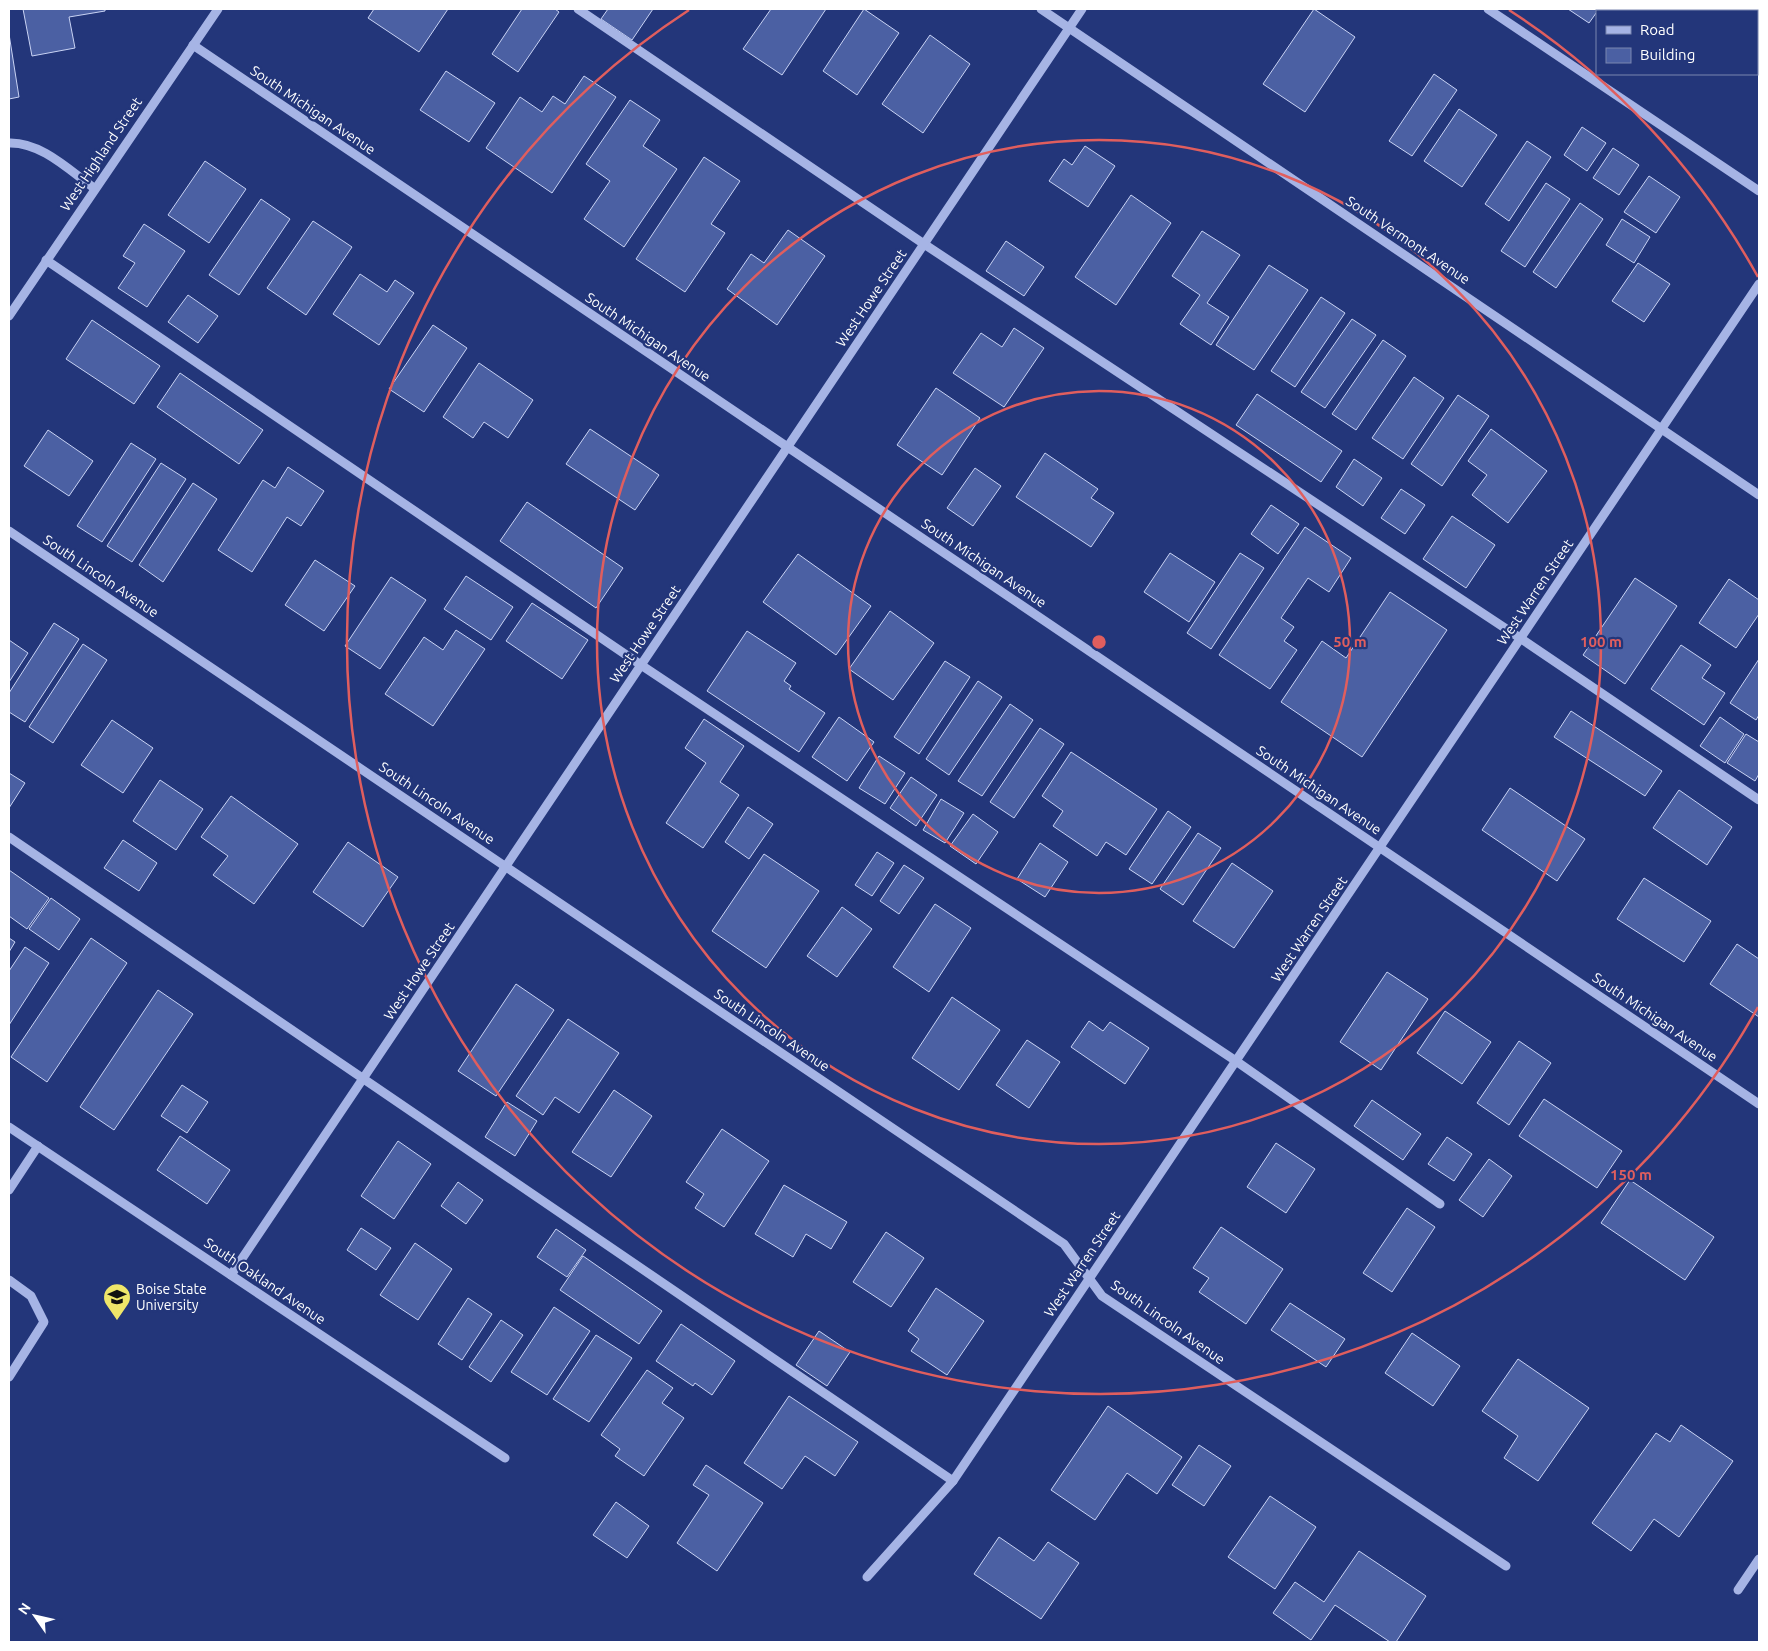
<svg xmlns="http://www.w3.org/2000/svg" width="1768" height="1651" font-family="Ubuntu,sans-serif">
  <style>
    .building { fill: #4b60a3; stroke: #c9d3f4 }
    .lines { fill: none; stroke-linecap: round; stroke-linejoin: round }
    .minor { stroke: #a6b4e5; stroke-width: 9 }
    .ring { fill: none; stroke: #e05e5e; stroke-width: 2.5 }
    .labels { text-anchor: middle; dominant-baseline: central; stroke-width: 4.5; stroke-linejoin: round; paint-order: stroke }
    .street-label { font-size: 14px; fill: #fff; stroke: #23367a }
    .poi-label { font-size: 14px; fill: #fff; stroke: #23367a; text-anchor: start }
    .centre { fill: #e05e5e; stroke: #23367a; stroke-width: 2.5 }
    .ring-label { font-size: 15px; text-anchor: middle; font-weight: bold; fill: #e05e5e; stroke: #23367a; stroke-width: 4.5; stroke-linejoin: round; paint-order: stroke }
  </style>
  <rect width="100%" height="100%" fill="#23367a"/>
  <g class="building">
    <polygon points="23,9 105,9 105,11 69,17 75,48 32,56"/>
    <polygon points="374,9 448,9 419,52 368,18"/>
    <polygon points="522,9 555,9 559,12 518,72 492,54"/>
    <polygon points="608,9 653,9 632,40 601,19"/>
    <polygon points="771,9 826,9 782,75 743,49"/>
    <polygon points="864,9 899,33 857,95 823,71"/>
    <polygon points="1314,9 1355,37 1305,112 1263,84"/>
    <polygon points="1568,9 1599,9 1589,23"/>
    <polygon points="1724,9 1759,9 1759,51 1757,54 1757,11 1722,11"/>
    <polygon points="9,34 19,97 9,99"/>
    <polygon points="930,35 970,64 923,133 882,104"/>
    <polygon points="446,71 495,103 469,142 420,110"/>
    <polygon points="1434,74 1457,90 1412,156 1389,141"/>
    <polygon points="584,76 616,97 552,193 486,148 520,97 542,112 553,96 565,104"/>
    <polygon points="630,100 660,120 643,146 677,169 624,247 584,219 610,181 586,164"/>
    <polygon points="1459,109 1497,135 1462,187 1424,161"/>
    <polygon points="1582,127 1606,143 1587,171 1564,155"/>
    <polygon points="1527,141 1551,157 1509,221 1485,204"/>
    <polygon points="1085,146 1115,166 1088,207 1049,181 1064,159 1072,165"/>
    <polygon points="1613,148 1639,165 1619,195 1593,178"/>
    <polygon points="704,157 740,181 711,224 725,233 685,292 636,259"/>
    <polygon points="205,161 246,189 209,243 168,215"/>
    <polygon points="1649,176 1680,197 1656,233 1624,212"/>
    <polygon points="1546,183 1570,199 1525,267 1501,251"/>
    <polygon points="1131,195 1171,223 1116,305 1075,277"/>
    <polygon points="261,199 290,219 239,295 209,275"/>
    <polygon points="1580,203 1603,219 1556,288 1533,272"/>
    <polygon points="1622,219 1650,237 1634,263 1606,245"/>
    <polygon points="313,221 352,247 306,315 267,288"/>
    <polygon points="144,224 185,251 147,307 118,288 135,263 123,256"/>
    <polygon points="788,230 825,256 777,325 727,289 751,254 764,263"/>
    <polygon points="1202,231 1240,255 1207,303 1229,317 1211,345 1180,324 1200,295 1172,276"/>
    <polygon points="1006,241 1044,267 1024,296 986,271"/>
    <polygon points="1638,263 1670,284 1644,322 1612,301"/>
    <polygon points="1269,265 1308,290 1254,370 1216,345"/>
    <polygon points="360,274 387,292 395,280 414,293 379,345 333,314"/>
    <polygon points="188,295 218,316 198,343 168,322"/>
    <polygon points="1321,297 1345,313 1295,387 1271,371"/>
    <polygon points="1352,319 1376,335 1325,408 1301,392"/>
    <polygon points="92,320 160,366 134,404 66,359"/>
    <polygon points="433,325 467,348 424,412 389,389"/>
    <polygon points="1014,328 1044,348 1004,407 953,373 981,333 1002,347"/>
    <polygon points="1383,340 1406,356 1356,430 1332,414"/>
    <polygon points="479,363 533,400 508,438 484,422 473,438 443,417"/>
    <polygon points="180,373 263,430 239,464 157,407"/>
    <polygon points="1414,377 1444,398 1403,459 1372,438"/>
    <polygon points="936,388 980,418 942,475 897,445"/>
    <polygon points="1257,394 1342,451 1321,482 1236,425"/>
    <polygon points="1458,395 1489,416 1442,486 1411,464"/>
    <polygon points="590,429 659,475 635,510 566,464"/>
    <polygon points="1491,429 1547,471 1508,523 1472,495 1487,475 1468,461"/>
    <polygon points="48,430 93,461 69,496 24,466"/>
    <polygon points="131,443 156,459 102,542 77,526"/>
    <polygon points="1045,453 1098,489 1091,498 1114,513 1091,547 1016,497"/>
    <polygon points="1354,459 1382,478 1363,506 1336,487"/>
    <polygon points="161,463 186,479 132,562 107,546"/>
    <polygon points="288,467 324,491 301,526 287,517 252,572 218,550 263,480 275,488"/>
    <polygon points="975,468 1001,486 973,526 947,508"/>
    <polygon points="193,483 217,499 163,582 139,565"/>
    <polygon points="1401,489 1425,505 1405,534 1381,518"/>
    <polygon points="527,502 623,568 596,608 500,541"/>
    <polygon points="1271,505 1299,524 1278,554 1251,534"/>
    <polygon points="1452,516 1495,545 1466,588 1423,559"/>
    <polygon points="1305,527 1351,558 1329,592 1308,578 1281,618 1294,627 1284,641 1297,650 1270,689 1219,655"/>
    <polygon points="1170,553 1215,582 1189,622 1144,592"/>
    <polygon points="1240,553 1264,568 1211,649 1187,633"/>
    <polygon points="798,554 871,606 836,655 763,602"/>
    <polygon points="315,560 355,586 324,631 285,605"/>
    <polygon points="466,576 513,607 491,640 444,609"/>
    <polygon points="391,577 426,600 380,669 345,646"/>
    <polygon points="1635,578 1677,606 1625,684 1583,655"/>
    <polygon points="1729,579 1759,600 1759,614 1736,648 1699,623"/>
    <polygon points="1390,592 1447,630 1362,757 1281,702 1322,641 1346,658"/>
    <polygon points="532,603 588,640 562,679 506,641"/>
    <polygon points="890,611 934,643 893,700 849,669"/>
    <polygon points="54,623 79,639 25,722 9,712 9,693"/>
    <polygon points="456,630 485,649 433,726 385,694 424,637 443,650"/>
    <polygon points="747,631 796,663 784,681 791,686 789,689 825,713 799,752 707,691"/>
    <polygon points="9,640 28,653 9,682"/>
    <polygon points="83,644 107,660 53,743 29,727"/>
    <polygon points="1681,645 1711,665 1702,678 1725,693 1704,725 1651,689"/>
    <polygon points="1759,659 1759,715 1756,720 1730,703"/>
    <polygon points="945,661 970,677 919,754 894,737"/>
    <polygon points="978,681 1002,697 949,775 926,759"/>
    <polygon points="1010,704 1033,720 982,796 958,781"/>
    <polygon points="1571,711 1662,771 1645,796 1554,737"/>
    <polygon points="839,717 874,742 847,781 812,757"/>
    <polygon points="1720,717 1744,734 1725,763 1700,746"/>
    <polygon points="704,719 744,746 720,782 739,795 703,848 666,823 706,763 685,748"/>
    <polygon points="112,720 153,748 123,793 81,765"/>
    <polygon points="1040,728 1064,744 1014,818 990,802"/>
    <polygon points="1746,734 1759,742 1759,774 1755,781 1727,763"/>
    <polygon points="1071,752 1157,809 1126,855 1106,842 1097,856 1053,826 1063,811 1042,796"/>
    <polygon points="879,756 905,773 885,804 859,788"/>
    <polygon points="9,773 25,783 9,808"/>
    <polygon points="911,777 937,795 916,826 890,808"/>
    <polygon points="160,780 203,809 176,850 133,821"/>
    <polygon points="1510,788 1585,839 1557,881 1482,830"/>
    <polygon points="1679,790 1732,827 1707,865 1653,828"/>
    <polygon points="231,796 298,844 254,904 213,875 228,856 201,837"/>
    <polygon points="941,799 964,813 945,843 923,830"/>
    <polygon points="748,807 773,824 749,859 725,842"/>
    <polygon points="1168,811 1191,827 1152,884 1129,869"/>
    <polygon points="973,814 998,832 976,864 950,846"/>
    <polygon points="1198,833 1221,848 1183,905 1160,889"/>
    <polygon points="123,840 157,863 139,891 104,868"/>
    <polygon points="348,842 398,877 363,927 313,892"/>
    <polygon points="1040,843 1068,862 1045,897 1017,879"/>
    <polygon points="877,852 894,863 872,896 855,885"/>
    <polygon points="764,854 819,891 766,968 712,931"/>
    <polygon points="1232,863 1273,891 1234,948 1193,921"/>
    <polygon points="904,865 924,878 899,914 880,901"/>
    <polygon points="9,870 49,898 27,929 9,916"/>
    <polygon points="1644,878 1711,921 1684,962 1617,919"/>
    <polygon points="51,898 80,919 59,950 29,929"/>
    <polygon points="935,904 971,928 929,992 893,967"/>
    <polygon points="842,907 872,929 837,977 807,956"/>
    <polygon points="9,938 15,942 9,952"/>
    <polygon points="91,938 127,963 47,1082 11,1057"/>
    <polygon points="1737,944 1759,959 1759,1017 1710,984"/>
    <polygon points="25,947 49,963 9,1025 9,971"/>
    <polygon points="1387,972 1428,999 1381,1070 1340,1042"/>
    <polygon points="516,984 554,1010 496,1096 458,1071"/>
    <polygon points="158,990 193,1014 114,1130 80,1107"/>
    <polygon points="952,997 1000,1030 959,1090 912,1058"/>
    <polygon points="1445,1011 1491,1042 1462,1084 1417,1053"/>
    <polygon points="568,1019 619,1053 579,1113 555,1097 543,1115 516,1096"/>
    <polygon points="1089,1021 1103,1031 1110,1022 1149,1048 1125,1084 1071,1047"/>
    <polygon points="1027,1040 1060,1062 1029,1108 996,1085"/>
    <polygon points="1519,1041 1551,1063 1509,1125 1477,1103"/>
    <polygon points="182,1085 208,1102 187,1133 161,1116"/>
    <polygon points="614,1090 652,1116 611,1177 572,1152"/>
    <polygon points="1544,1099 1622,1151 1597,1188 1519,1136"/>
    <polygon points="1372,1100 1421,1134 1403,1160 1354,1126"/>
    <polygon points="507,1102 537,1121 515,1156 485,1137"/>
    <polygon points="722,1129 769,1161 724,1227 695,1208 704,1194 686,1182"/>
    <polygon points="180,1136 230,1170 207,1204 157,1170"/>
    <polygon points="1447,1137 1472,1154 1454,1181 1428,1164"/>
    <polygon points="398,1141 431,1164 394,1219 361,1196"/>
    <polygon points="1276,1143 1315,1169 1286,1213 1247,1187"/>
    <polygon points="1489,1159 1512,1176 1483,1217 1459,1200"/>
    <polygon points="1630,1180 1714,1237 1685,1280 1601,1223"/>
    <polygon points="458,1182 483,1200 466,1224 441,1206"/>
    <polygon points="784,1185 847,1222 831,1249 806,1234 793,1257 755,1234"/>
    <polygon points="1407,1208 1435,1227 1392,1292 1363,1273"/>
    <polygon points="1221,1227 1283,1269 1246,1324 1199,1292 1209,1278 1193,1268"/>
    <polygon points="361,1228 391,1248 376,1270 347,1250"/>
    <polygon points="556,1229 586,1250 567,1277 537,1257"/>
    <polygon points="886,1232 924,1258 891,1307 853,1282"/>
    <polygon points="415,1243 452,1269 418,1320 380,1295"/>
    <polygon points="583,1256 662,1311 639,1344 560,1290"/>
    <polygon points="936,1288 984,1321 947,1375 911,1351 919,1339 908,1331"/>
    <polygon points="468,1298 492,1314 462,1360 438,1344"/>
    <polygon points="1290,1303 1345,1339 1326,1367 1271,1330"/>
    <polygon points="554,1307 590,1331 547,1395 511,1372"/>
    <polygon points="501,1320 523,1335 491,1382 469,1367"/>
    <polygon points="681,1324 735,1361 712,1395 695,1383 693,1386 656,1361"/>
    <polygon points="819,1331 850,1352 827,1386 796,1365"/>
    <polygon points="1412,1333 1460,1366 1433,1406 1385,1373"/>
    <polygon points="596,1335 632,1358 589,1422 553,1399"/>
    <polygon points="1518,1359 1589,1408 1538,1481 1504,1458 1518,1436 1482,1411"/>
    <polygon points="647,1370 673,1388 662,1403 684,1418 644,1476 615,1456 620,1449 601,1435"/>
    <polygon points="789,1396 858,1442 835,1476 805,1456 782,1489 744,1463"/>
    <polygon points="1108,1406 1182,1457 1157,1494 1127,1473 1095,1520 1051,1490"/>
    <polygon points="1681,1425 1733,1461 1679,1537 1654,1519 1631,1551 1592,1523 1656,1433 1670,1442"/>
    <polygon points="1199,1445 1231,1466 1204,1506 1172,1485"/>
    <polygon points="706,1465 763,1503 717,1571 677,1543 709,1495 693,1485"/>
    <polygon points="1270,1496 1316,1527 1275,1589 1228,1557"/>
    <polygon points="616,1502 649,1526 627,1558 593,1535"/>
    <polygon points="999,1537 1034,1561 1048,1542 1079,1563 1041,1619 974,1574"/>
    <polygon points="1359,1551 1426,1596 1396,1642 1390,1642 1335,1605 1311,1640 1273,1613 1295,1582 1324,1602"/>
  </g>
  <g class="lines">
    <g class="minor">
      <polyline points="578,9 924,244 1520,638 1759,800"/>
      <polyline points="1041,9 1759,495"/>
      <polyline points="1488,9 1759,191"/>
      <polyline points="193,45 1759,1104"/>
      <path d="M 9,143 C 41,142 69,170 94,188"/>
      <polyline points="46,260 641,665 1236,1061 1440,1204"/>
      <polyline points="9,316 218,9"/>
      <polyline points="9,531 1064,1244 1102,1296 1506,1566"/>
      <polyline points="9,837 953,1481"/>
      <polyline points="9,1127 505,1458"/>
      <polyline points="9,1190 38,1146"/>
      <polyline points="231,1275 1082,9"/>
      <polyline points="9,1280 31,1296 44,1322 9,1377"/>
      <polyline points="867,1577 953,1481 1759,284"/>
      <polyline points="1738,1590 1759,1559"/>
    </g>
  </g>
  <g class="ring">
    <circle cx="1099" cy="642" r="251"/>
    <circle cx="1099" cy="642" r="502"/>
    <path d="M1758 1007A753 753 0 1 1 689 10M1509 10A753 753 0 0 1 1758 277"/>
  </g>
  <defs>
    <g id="university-pin" transform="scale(1.4375)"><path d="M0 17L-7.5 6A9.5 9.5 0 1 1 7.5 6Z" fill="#efe669" stroke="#23367a"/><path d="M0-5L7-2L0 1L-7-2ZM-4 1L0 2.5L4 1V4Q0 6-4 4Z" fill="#111"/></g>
  </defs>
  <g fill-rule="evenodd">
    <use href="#university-pin" x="117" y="1297"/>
  </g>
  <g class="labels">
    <g class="street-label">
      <text transform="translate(313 110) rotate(34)">South Michigan Avenue</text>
      <text transform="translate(101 154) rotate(-56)">West Highland Street</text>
      <text transform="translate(1408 240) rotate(34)">South Vermont Avenue</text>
      <text transform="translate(871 298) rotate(-56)">West Howe Street</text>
      <text transform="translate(648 337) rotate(34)">South Michigan Avenue</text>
      <text transform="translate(984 563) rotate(34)">South Michigan Avenue</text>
      <text transform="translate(101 576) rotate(34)">South Lincoln Avenue</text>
      <text transform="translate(1535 592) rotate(-56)">West Warren Street</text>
      <text transform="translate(645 634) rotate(-56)">West Howe Street</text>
      <text transform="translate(1319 790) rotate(34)">South Michigan Avenue</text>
      <text transform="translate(437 803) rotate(34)">South Lincoln Avenue</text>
      <text transform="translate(1309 929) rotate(-56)">West Warren Street</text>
      <text transform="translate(419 971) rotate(-56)">West Howe Street</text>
      <text transform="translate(1655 1017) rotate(34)">South Michigan Avenue</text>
      <text transform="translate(772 1030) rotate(34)">South Lincoln Avenue</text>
      <text transform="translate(1082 1264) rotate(-56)">West Warren Street</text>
      <text transform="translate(265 1281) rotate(34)">South Oakland Avenue</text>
      <text transform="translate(1168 1322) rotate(35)">South Lincoln Avenue</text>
    </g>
    <g class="poi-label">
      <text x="136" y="1289">Boise State<tspan x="136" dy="16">University</tspan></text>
    </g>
  </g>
  <circle cx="1099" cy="642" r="8" class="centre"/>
  <g class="ring-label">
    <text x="1350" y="647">50 m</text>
    <text x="1601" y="647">100 m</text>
    <text x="1631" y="1180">150 m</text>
  </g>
  <rect width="1768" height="1651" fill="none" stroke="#ffffff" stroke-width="20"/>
  <rect x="1596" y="10" width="162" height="65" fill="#23367a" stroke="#7b86af"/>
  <rect x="1606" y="26" width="25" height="8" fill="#a6b4e5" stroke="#7b86af"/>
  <text x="1640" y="35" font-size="15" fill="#ffffff">Road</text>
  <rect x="1606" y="48" width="25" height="15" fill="#4b60a3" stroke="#7b86af"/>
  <text x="1640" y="60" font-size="15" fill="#ffffff">Building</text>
  <g transform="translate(35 1616) rotate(304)" stroke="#23367a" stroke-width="4" paint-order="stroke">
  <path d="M0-4L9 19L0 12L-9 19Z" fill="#ffffff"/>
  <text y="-8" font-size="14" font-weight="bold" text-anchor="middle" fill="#ffffff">N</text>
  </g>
</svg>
